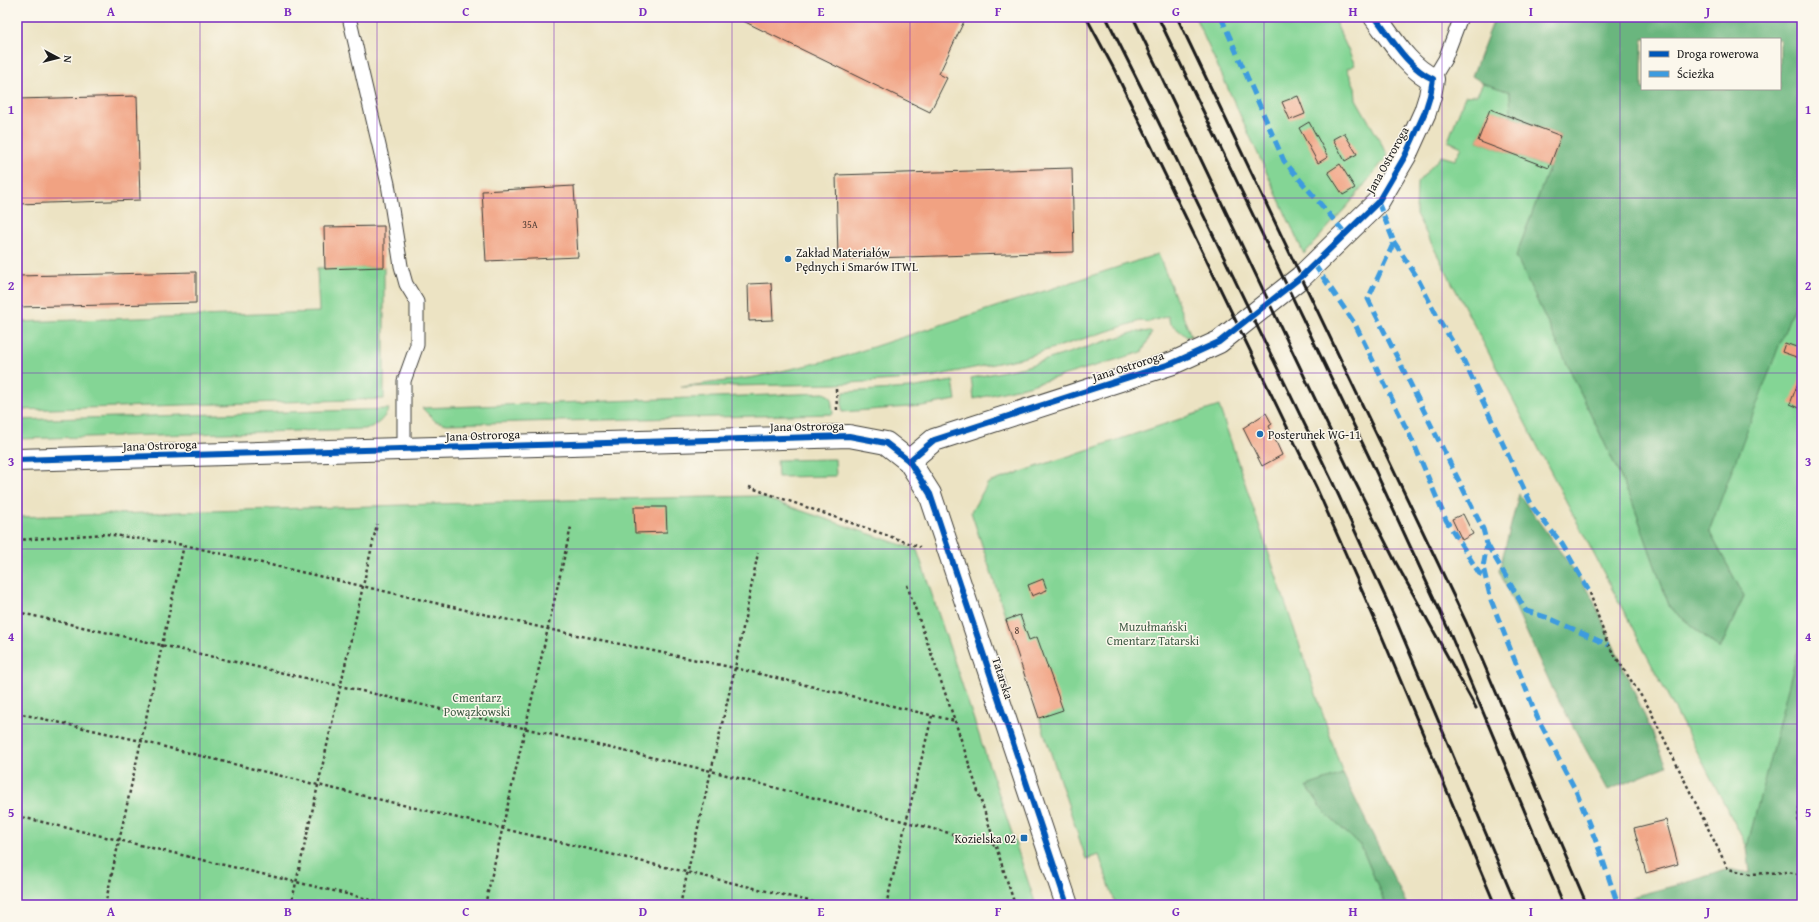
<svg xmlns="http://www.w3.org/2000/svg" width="1819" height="922" font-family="'Gentium Book Plus',serif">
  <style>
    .green { fill: #84d595; stroke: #507858 }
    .forest { fill: #6bb67e; stroke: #44694d; fill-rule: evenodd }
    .building { fill: #f1a282 }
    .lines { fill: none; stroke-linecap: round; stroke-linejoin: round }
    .service-casing { stroke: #3b3a35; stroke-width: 15 }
    .minor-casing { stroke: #3b3a35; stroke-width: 24 }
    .path { stroke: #3b3a35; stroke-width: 2.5; stroke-dasharray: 3 3; stroke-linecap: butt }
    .service { stroke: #fff; stroke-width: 13 }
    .minor { stroke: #fff; stroke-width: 22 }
    .rail { stroke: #1c1c1c; stroke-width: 3 }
    .quiet { stroke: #3c9bdf; stroke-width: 5; stroke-dasharray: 10 5; stroke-linecap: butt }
    .cycleway-casing { stroke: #fbf7ec; stroke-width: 8 }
    .cycleway { stroke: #0057b8; stroke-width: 6 }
    .grid { fill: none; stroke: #7b2cbf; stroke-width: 1; stroke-opacity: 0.55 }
    .poi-dot { fill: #1f6fb2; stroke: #fbf7ec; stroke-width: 1.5 }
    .labels { text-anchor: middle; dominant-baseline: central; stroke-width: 3; stroke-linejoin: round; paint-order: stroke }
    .number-label { font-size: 10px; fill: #513e36 }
    .street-label { font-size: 12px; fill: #1c1c1c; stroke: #fbf7ec }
    .poi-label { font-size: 12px; fill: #1c1c1c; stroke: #fbf7ec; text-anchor: start }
    .park-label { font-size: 12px; fill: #405d46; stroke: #fbf7ec }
    .neatline { fill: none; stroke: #7b2cbf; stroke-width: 1.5 }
    .grid-label { font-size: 13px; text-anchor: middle; font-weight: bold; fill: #7b2cbf }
  </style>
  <rect width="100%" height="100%" fill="#fbf7ec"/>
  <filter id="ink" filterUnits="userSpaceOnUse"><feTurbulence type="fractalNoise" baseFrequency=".025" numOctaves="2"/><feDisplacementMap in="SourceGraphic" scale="8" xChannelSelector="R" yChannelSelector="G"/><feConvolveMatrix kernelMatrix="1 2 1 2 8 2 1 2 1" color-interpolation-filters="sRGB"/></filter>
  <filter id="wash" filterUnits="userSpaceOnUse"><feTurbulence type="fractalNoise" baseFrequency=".012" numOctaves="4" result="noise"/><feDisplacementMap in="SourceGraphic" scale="16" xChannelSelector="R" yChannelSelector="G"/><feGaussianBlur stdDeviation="0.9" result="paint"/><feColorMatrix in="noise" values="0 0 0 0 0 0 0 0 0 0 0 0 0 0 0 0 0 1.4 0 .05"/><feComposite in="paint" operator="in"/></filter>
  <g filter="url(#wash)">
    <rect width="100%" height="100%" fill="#ece3c3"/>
    <g class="green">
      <polygon points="1195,17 1333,17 1355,65 1347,69 1355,87 1356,99 1388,155 1350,203 1304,254"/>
      <polygon points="1483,83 1510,92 1511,117 1490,110 1478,141 1549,168 1516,256 1632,501 1670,608 1720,649 1744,596 1709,531 1802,279 1802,641 1747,847 1416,214 1417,183 1441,156 1455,160 1462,147 1448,141 1465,96 1477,95"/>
      <polygon points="1158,254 1191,336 1187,337 1170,323 1168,316 1149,322 1140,321 1022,358 935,376 909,379 836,384 681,387 755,377 839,358"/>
      <polygon points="384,267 384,399 17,410 17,322 319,312 317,268"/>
      <polygon points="1138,331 1152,332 1142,352 1028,386 974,399 971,378 1024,367"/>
      <polygon points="953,381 956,400 922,406 842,412 842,397 844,392 910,388"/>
      <polygon points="824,393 831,397 833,414 447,424 435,421 422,408"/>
      <polygon points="1219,406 1343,774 1307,786 1326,814 1361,846 1386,905 1116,905 1099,855 1086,859 971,512 988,483"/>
      <path d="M 389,409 C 383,420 377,426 365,429 L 17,439 L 17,420 Z"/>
      <polygon points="835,459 836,476 778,477 777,460"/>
      <polygon points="758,496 917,550 1036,905 17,905 17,517 566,500"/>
      <polygon points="1635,896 1641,905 1618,905"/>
    </g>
    <g class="forest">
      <path d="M 1495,17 L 1802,17 L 1802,285 L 1709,531 L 1744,596 L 1720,649 L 1670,608 L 1632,501 L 1516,256 L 1561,136 L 1511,117 L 1510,92 L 1483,83 L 1472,76 ZM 1642,39 L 1780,39 L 1780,89 L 1642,89 Z"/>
      <polygon points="1519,494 1590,593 1667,766 1608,790 1551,686 1499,571"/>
      <polygon points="1802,634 1802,905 1641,905 1635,896 1692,881 1728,869 1750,873 1747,847"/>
      <polygon points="1343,774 1407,905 1386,905 1361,846 1326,814 1307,786"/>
    </g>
    <g id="blocks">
      <g class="building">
        <polygon points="735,17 966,17 939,74 947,78 930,112"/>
        <polygon points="137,96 140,200 17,204 17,99"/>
        <polygon points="1298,96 1305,114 1290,120 1282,102"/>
        <polygon points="1490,109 1561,136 1549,168 1478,141"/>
        <polygon points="1309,122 1328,157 1318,163 1299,128"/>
        <polygon points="1344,133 1357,154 1345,161 1333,139"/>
        <polygon points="1340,164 1355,188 1343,195 1328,172"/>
        <polygon points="1072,168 1074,252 838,259 836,175"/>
        <polygon points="574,186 578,257 486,261 482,191"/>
        <polygon points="384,226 384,267 325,269 324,227"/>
        <polygon points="196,272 196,303 17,307 17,276"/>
        <polygon points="771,283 773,320 749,321 748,284"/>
        <polygon points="1785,343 1802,349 1802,359 1782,352"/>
        <polygon points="1802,372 1802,409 1790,404"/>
        <polygon points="1266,413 1272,424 1269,426 1282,455 1262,466 1243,428"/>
        <polygon points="634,507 666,507 667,532 635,533"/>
        <polygon points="1463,514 1473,534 1462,540 1452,519"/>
        <polygon points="1043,579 1047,590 1032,596 1028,585"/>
        <polygon points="1020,615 1029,640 1037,637 1063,710 1039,718 1006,620"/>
        <polygon points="1666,820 1678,864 1646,873 1634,828"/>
      </g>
    </g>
  </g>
  <g filter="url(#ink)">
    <use href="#blocks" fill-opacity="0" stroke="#3b3a35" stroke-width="1"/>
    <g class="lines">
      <g class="service-casing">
        <g id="service">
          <polyline points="349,17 388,184 401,266 406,284 417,302 417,345 404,381 404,448"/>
          <polyline points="1433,79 1445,59 1461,17"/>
        </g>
      </g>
      <g class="minor-casing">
        <g id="minor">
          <polyline points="17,460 849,436 886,443 909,461 930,494 1067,905"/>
          <path d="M 909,461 L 934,440 L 1173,363 L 1219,342 L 1301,277 L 1378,202 L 1405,156 L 1425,112 L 1430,96 L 1433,79 C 1408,68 1391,38 1375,17"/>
        </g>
      </g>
      <g class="path">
        <polyline points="836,389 837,410"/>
        <polyline points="749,487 920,547"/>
        <polyline points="17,540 106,534 184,545 548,629 735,668 955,721"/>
        <polyline points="907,585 955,721 1015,905"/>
        <polyline points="1590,593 1608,645 1649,708 1728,869 1750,874 1788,872 1802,875"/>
        <polyline points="17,612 711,771 995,845"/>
        <polyline points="17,713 141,741 318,785 826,905"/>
        <polyline points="1802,783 1798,818 1802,841"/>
        <polyline points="17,816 393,905"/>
        <polyline points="105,905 184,545"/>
        <polyline points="291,905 377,524"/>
        <polyline points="485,905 571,527"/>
        <polyline points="680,905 735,668 758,553"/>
        <polyline points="886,905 932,716"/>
      </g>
      <use href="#service" class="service"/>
      <use href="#minor" class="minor"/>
      <g class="rail">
        <polyline points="1086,17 1114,69 1317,489 1378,627 1495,905"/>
        <polyline points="1106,17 1158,121 1332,481 1395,618 1516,905"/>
        <polyline points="1133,17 1348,468 1395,561 1476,708"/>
        <polyline points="1158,17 1370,459 1449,631 1564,905"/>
        <polyline points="1177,17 1466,622 1587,905"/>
      </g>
      <g class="quiet">
        <polyline points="1221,17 1284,161 1345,233"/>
        <polyline points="1378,202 1394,242 1368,299 1483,529 1487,544 1483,567 1491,600 1537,717 1576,791 1599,849 1618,905"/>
        <polyline points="1394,242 1417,277 1438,318 1462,357 1533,508 1562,544 1590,593"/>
        <polyline points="1314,264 1355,324 1414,444 1446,520 1479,573 1486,577"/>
        <polyline points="1487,544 1526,611 1549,618 1608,645"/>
      </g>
      <g class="cycleway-casing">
        <g id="cycleway">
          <polyline points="17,460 849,436 886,443 909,461 930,494 1067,905"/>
          <path d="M 909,461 L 934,440 L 1173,363 L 1219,342 L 1301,277 L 1378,202 L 1405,156 L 1425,112 L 1430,96 L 1433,79 C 1408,68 1391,38 1375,17"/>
        </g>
      </g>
      <use href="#cycleway" class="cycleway"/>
    </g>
  </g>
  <path class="grid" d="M 200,17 L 200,905M 377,17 L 377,905M 554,17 L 554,905M 732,17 L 732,905M 910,17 L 910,905M 1087,17 L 1087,905M 1264,17 L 1264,905M 1442,17 L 1442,905M 1620,17 L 1620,905M 17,198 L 1802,198M 17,373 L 1802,373M 17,549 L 1802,549M 17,724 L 1802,724"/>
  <g class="poi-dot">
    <circle cx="788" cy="259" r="4"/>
    <circle cx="1260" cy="434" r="4"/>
    <rect x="1020" y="834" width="8" height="8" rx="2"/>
  </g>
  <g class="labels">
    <g class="number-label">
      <text x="530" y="224">35A</text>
      <text x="1017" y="630">8</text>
    </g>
    <g class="street-label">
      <text transform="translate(1387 160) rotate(-61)">Jana Ostroroga</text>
      <text transform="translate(1128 366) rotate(-18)">Jana Ostroroga</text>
      <text transform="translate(807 426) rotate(-1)">Jana Ostroroga</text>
      <text transform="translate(483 435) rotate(-2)">Jana Ostroroga</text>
      <text transform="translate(160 445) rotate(-2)">Jana Ostroroga</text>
      <text transform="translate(1003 678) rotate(72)">Tatarska</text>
    </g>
    <g class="poi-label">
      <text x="796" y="252">Zakład Materiałów<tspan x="796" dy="14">Pędnych i Smarów ITWL</tspan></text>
      <text x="1268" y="434">Posterunek WG-11</text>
      <text x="1016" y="838" text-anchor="end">Kozielska 02</text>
    </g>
    <g class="park-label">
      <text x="1153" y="626">Muzułmański<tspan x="1153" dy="14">Cmentarz Tatarski</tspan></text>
      <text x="477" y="697">Cmentarz<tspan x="477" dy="14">Powązkowski</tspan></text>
    </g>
  </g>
  <rect width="1819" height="922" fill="none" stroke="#fbf7ec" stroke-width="44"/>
  <rect x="1641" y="38" width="140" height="52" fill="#fbf7ec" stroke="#a29f99"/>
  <rect x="1649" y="51" width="20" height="6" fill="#0057b8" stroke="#a29f99"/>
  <text x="1677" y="58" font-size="12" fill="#1c1c1c">Droga rowerowa</text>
  <rect x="1649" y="71" width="20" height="6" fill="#3c9bdf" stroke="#a29f99"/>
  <text x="1677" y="78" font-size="12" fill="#1c1c1c">Ścieżka</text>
  <g transform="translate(58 58) rotate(97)" stroke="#fbf7ec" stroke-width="3" paint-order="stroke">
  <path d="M0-3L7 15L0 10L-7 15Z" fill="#1c1c1c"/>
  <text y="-6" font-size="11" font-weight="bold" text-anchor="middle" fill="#1c1c1c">N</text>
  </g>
  <rect x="22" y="22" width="1775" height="878" class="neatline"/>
  <g class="grid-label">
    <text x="111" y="16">A</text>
    <text x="288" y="16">B</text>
    <text x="466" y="16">C</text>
    <text x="643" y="16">D</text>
    <text x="821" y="16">E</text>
    <text x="998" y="16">F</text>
    <text x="1176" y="16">G</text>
    <text x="1353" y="16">H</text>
    <text x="1531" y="16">I</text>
    <text x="1708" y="16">J</text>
    <text x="11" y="114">1</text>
    <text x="1808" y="114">1</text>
    <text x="11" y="290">2</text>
    <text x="1808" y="290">2</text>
    <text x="11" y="466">3</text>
    <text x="1808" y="466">3</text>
    <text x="11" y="641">4</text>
    <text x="1808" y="641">4</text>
    <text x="11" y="817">5</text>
    <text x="1808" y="817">5</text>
    <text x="111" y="916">A</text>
    <text x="288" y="916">B</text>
    <text x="466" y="916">C</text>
    <text x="643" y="916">D</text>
    <text x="821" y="916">E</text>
    <text x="998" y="916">F</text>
    <text x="1176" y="916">G</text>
    <text x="1353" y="916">H</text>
    <text x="1531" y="916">I</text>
    <text x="1708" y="916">J</text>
  </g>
</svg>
